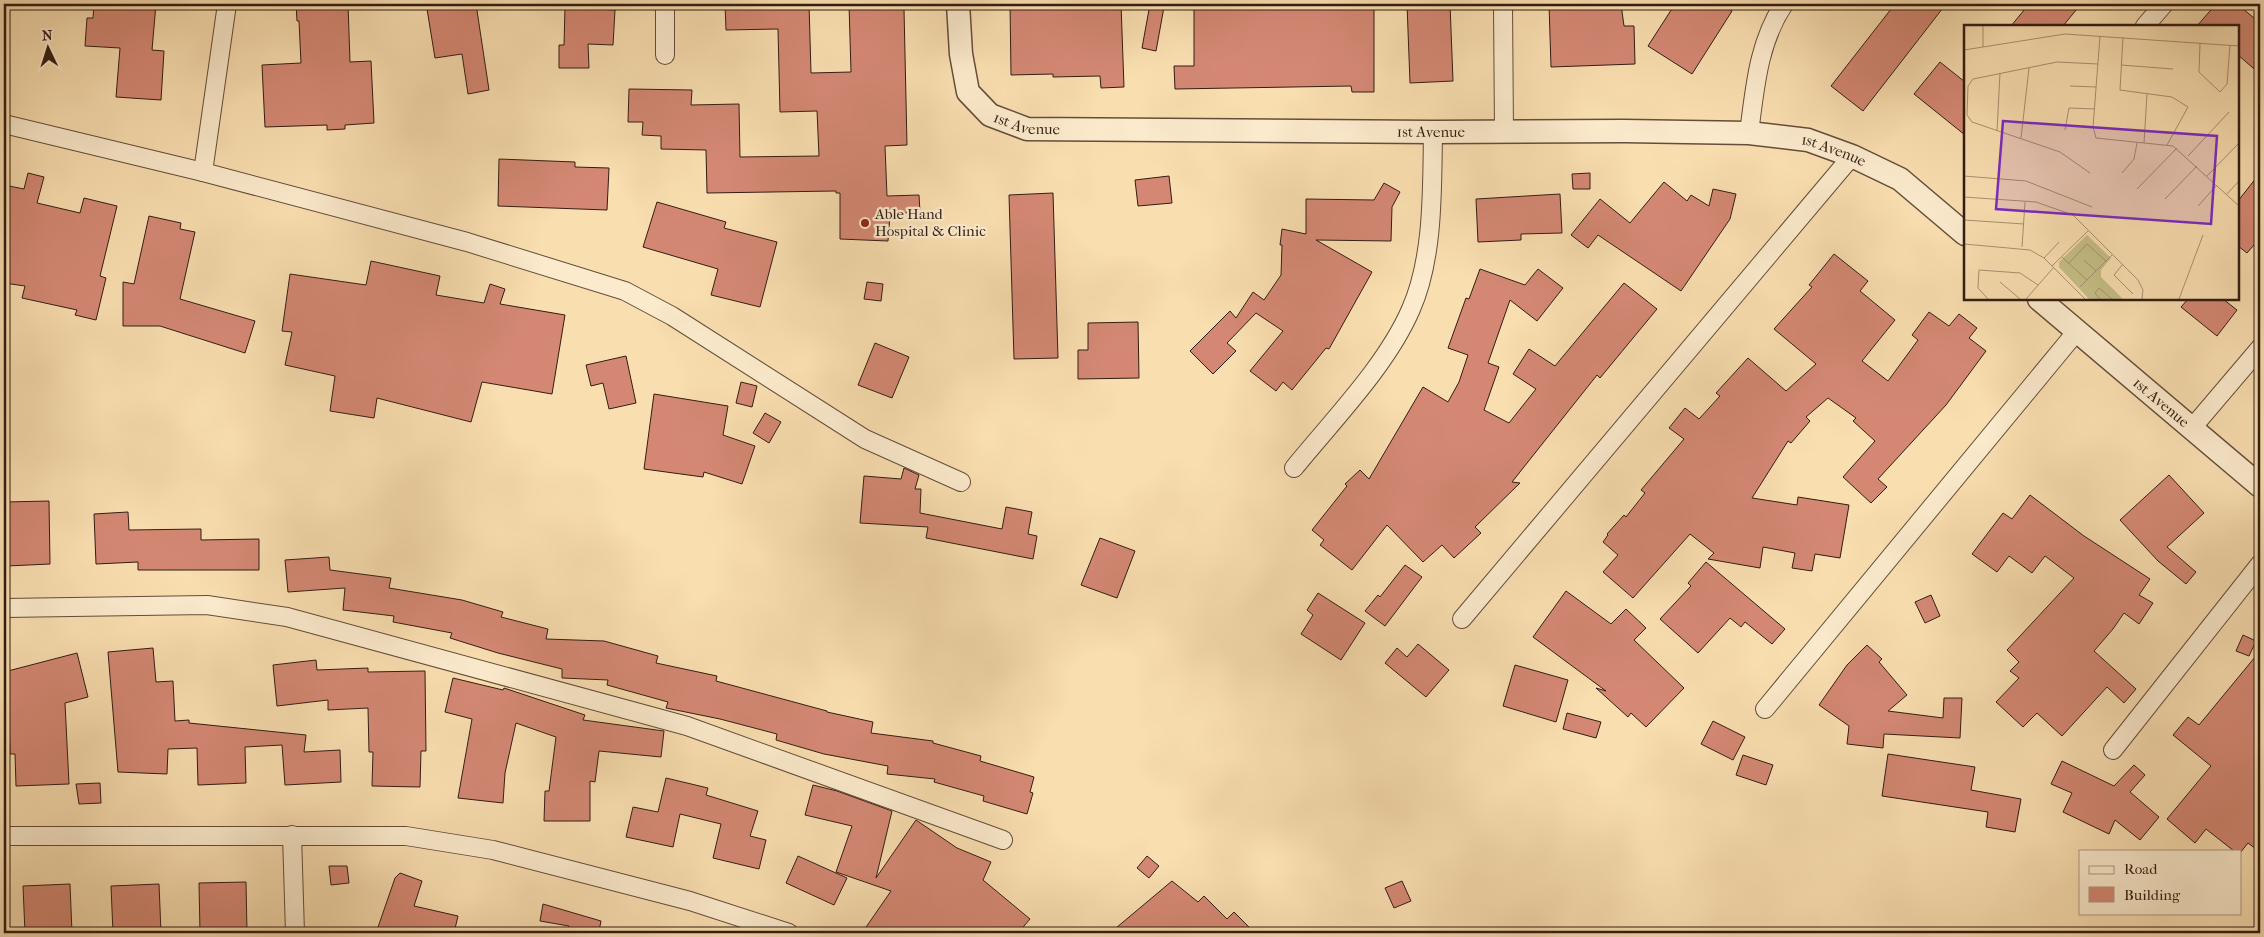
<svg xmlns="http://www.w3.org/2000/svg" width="2264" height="937" font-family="'IM FELL French Canon',serif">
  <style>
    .building { fill: #d48874; stroke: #321d12 }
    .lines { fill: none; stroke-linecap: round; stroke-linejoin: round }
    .minor-casing { stroke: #644d3a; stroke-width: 20 }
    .tertiary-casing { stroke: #644d3a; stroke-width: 25 }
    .minor { stroke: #fbeacc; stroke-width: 18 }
    .tertiary { stroke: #fbeacc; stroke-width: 22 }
    .poi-dot { fill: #8f2418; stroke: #fbeacc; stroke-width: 2 }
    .labels { text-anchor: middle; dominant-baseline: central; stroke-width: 4.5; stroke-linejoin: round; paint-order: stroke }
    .street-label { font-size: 15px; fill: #321d12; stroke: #fbeacc }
    .poi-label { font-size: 15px; fill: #321d12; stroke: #fbeacc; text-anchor: start }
    .inset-road { fill: none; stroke: #a99171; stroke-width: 1 }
    .view { fill: #7b2cbf; fill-opacity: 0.15; stroke: #7b2cbf; stroke-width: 2.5 }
    .inset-edge { fill: none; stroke: #321d12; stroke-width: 2.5 }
  </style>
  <rect width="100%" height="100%" fill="#f9deb0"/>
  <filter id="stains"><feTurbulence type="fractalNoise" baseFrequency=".004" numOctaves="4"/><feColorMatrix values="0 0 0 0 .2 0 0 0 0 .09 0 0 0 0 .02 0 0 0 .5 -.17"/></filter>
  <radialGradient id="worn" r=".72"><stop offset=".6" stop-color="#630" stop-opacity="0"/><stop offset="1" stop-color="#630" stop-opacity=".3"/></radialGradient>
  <g class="building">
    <polygon points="94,4 156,4 152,50 164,51 161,100 116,97 120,48 85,46 87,18 93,18"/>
    <polygon points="296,4 348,4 350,62 371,61 374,123 345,125 345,129 327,130 327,125 265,127 262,65 301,63 299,21 297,21"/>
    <polygon points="459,4 476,4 489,90 468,94 462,54 435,58 427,9"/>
    <polygon points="725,4 809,4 811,73 851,72 849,4 892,4 892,9 904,9 907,145 885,146 887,196 919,195 920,212 890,214 888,241 840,239 840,193 836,193 836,191 707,193 706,150 661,149 661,136 642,135 643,122 628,122 629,89 692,90 691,105 739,104 740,157 819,156 817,111 780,112 778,29 726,30"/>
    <polygon points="1010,4 1121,4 1124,87 1101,88 1100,76 1053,77 1053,74 1011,75"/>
    <polygon points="1150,4 1164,7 1156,51 1142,48"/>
    <polygon points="1194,4 1374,4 1374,92 1352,92 1351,86 1175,89 1174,66 1194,66"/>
    <polygon points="1407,4 1450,4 1453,81 1410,83"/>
    <polygon points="1549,4 1621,4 1624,26 1634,26 1635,64 1551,67"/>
    <polygon points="1675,4 1721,4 1732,11 1692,74 1648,46"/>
    <polygon points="1895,4 1946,4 1863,111 1831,86"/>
    <polygon points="2029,4 2081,4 2063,26 2011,26"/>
    <polygon points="2216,4 2237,4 2260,23 2260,74 2238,55 2238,26 2197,26"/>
    <polygon points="565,7 615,10 613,45 588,44 589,68 559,68 559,45 564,45"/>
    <polygon points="1940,62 1965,82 1965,135 1914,94"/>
    <polygon points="499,159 575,162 575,167 609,168 607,210 498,206"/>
    <polygon points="28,173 44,177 37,203 80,213 84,198 117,206 100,276 106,278 96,320 75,315 77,310 22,298 25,286 4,283 4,185 24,189"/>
    <polygon points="1590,173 1590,189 1573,189 1572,174"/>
    <polygon points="2260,173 2260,238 2247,253 2238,246 2238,201"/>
    <polygon points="1169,176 1172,203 1138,206 1135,180"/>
    <polygon points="1664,182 1687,201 1691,195 1709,206 1713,189 1736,194 1730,219 1681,291 1598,235 1588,248 1571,235 1600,199 1630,223"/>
    <polygon points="1384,183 1400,192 1392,207 1391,241 1316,240 1372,272 1329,349 1326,348 1292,390 1283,382 1276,391 1250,371 1283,331 1256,313 1227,343 1236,351 1213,374 1190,351 1230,311 1236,318 1253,292 1264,300 1281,275 1282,245 1280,245 1282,229 1306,234 1306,199 1374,200"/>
    <polygon points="1053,193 1058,358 1014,359 1009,195"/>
    <polygon points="1560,194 1562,233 1521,234 1521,240 1478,242 1476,199"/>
    <polygon points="657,202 726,222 724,228 777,242 760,307 711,295 718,269 643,247"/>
    <polygon points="149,216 181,223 180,229 195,232 180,299 255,321 245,353 160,326 123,326 123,282 134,284"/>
    <polygon points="1834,254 1868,281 1860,291 1895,320 1862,361 1888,381 1918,340 1912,335 1929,312 1949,326 1959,314 1977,328 1969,338 1986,351 1946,405 1878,479 1887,487 1871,503 1843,477 1875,441 1853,421 1856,418 1828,398 1806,417 1810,421 1791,443 1788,441 1752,498 1797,505 1798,497 1849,505 1840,558 1815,554 1812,571 1792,568 1795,553 1763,547 1760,568 1708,559 1714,553 1690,534 1633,598 1603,572 1618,555 1603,542 1608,535 1607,534 1624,515 1626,517 1645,493 1641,490 1684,439 1669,428 1685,408 1699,419 1720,396 1716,393 1748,358 1786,391 1816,364 1774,329 1812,287 1809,285"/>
    <polygon points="371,261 440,276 436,295 484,303 490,284 505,289 500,304 565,315 552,394 482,382 471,422 377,398 374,418 330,411 335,376 285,365 292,332 282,331 290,274 366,285"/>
    <polygon points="1480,269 1525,285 1538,269 1563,288 1537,321 1510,300 1488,363 1499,367 1484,410 1509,423 1536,389 1513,374 1529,349 1555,366 1624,283 1657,309 1600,378 1597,375 1512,482 1520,483 1475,527 1481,533 1454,558 1442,545 1423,562 1387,525 1352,570 1320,545 1324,540 1312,530 1347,486 1345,484 1360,470 1369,479 1423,387 1448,402 1459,382 1468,355 1448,348 1466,298 1469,299"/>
    <polygon points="867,282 883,284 881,301 864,299"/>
    <polygon points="2188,299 2223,299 2237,310 2217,336 2181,307"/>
    <polygon points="1138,322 1139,378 1078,379 1078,350 1088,350 1088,323"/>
    <polygon points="875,343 909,357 892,398 858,385"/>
    <polygon points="626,356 636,403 609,409 603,383 591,386 586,365"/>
    <polygon points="741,382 757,386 752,407 736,403"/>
    <polygon points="654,394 728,406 723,435 755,446 742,484 704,472 703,477 644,469"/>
    <polygon points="765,413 781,422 769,443 753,433"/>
    <polygon points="904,468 919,475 915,489 921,489 920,513 1002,529 1006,507 1032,512 1028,534 1037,536 1033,559 926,538 928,527 860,523 864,476 901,479"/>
    <polygon points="2169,475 2204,513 2167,547 2196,572 2186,584 2158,561 2120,520"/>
    <polygon points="2030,495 2084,536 2150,579 2139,595 2153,603 2139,624 2124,613 2113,629 2094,651 2136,689 2124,703 2107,687 2062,736 2037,713 2023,727 1996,702 2019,678 2010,671 2019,662 2007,650 2074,578 2045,556 2032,573 2009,556 1997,572 1972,554 2003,513 2012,519"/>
    <polygon points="49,501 50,564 7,566 5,502"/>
    <polygon points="128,512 129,530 201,529 201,540 259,539 259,570 138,570 138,562 96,564 94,514"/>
    <polygon points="1100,538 1135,551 1117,598 1081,585"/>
    <polygon points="329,557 330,570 391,578 389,588 462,600 503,612 501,617 548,629 546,639 604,641 658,656 656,663 717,676 716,681 827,711 827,712 873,722 871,733 933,741 933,743 981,756 980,761 1034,777 1030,792 1033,793 1027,814 983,801 984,796 934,782 935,779 887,774 888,766 824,754 776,740 777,734 720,719 666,708 668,702 607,685 608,680 562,678 562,669 498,653 450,638 452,633 393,622 394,616 343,610 345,588 288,592 285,560"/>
    <polygon points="1706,562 1785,629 1772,644 1745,622 1741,627 1730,618 1698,653 1660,619 1691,586 1688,583"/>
    <polygon points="1405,565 1422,577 1385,626 1365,611 1378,595 1380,597"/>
    <polygon points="1566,591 1611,624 1626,609 1646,628 1634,640 1684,688 1646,727 1631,713 1628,717 1596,688 1606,691 1533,637"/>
    <polygon points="1318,593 1365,623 1341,660 1301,634 1313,615 1307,610"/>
    <polygon points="1931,595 1940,616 1925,623 1915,602"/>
    <polygon points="2243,635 2256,641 2249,656 2236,651"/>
    <polygon points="1418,644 1449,670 1426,697 1385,663 1397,648 1407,657"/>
    <polygon points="1867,645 1882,659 1879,662 1907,695 1888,711 1943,718 1944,698 1962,698 1960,738 1884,734 1883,748 1847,744 1849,726 1819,705 1847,665"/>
    <polygon points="153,648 156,682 173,681 175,721 189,720 189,723 306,735 304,752 340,750 341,782 285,785 282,745 245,747 246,783 198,785 197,748 168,749 167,774 118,772 108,652"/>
    <polygon points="2260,651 2260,852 2248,843 2240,853 2240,851 2234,851 2206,829 2195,843 2167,819 2211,766 2173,735 2188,717 2199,725"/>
    <polygon points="77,653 88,697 65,703 69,784 16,786 15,754 10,754 9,711 4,711 4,672"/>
    <polygon points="316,660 317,670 368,668 368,672 425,671 426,751 421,751 420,787 372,786 373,752 369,752 368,708 328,710 328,700 277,706 273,665"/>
    <polygon points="1515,665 1568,680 1556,722 1503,706"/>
    <polygon points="453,678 503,690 504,688 585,715 583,720 664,731 661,757 599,751 595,782 590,781 590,821 544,821 545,791 549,791 556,737 516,723 505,773 503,803 458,798 472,719 445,712"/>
    <polygon points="1567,713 1601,722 1596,738 1563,729"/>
    <polygon points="1713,721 1745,737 1733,760 1701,744"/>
    <polygon points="1888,754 1975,767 1971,790 2021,799 2015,832 1986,827 1988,812 1882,796"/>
    <polygon points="1743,755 1773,765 1766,785 1736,775"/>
    <polygon points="2062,761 2114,786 2134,765 2145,775 2130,792 2159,817 2140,840 2115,820 2109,834 2063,812 2072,793 2051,784"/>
    <polygon points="666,778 708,788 706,795 758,811 750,836 766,840 759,869 713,858 721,824 680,814 673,847 626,837 633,807 658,812"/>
    <polygon points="100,783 101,803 79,804 76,784"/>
    <polygon points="813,785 837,791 892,811 876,878 916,820 957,848 991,862 983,880 1030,919 1018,933 862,933 891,891 836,872 852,826 805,815"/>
    <polygon points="798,856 847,878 834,905 786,883"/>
    <polygon points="1147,856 1159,866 1149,878 1137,868"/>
    <polygon points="329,866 347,866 349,883 331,885"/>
    <polygon points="400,873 422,881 414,906 458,916 454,933 376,933 395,878"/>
    <polygon points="1172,881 1198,902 1204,896 1227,919 1234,912 1255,933 1110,933"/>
    <polygon points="1402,881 1411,901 1394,908 1385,888"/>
    <polygon points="246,882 247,933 200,933 199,883"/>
    <polygon points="70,884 72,933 25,933 23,886"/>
    <polygon points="159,884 161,933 113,933 111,886"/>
    <polygon points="543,904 601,921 599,931 585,928 584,933 566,933 569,926 540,921"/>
  </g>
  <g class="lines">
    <g class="minor-casing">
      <g id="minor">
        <polyline points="1503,4 1504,133"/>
        <polyline points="2145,26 2164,4"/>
        <polyline points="665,55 665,4"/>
        <polyline points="4,124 203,172 467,242 625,291 672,316 865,439 961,482"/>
        <path d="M 1749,133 C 1755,88 1758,43 1784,4"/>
        <polyline points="203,172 227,4"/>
        <polyline points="2192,428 2260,348"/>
        <path d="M 1294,468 C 1333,420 1387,365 1411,309 C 1434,257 1432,188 1433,132"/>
        <polyline points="4,608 207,605 287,617 687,726 1003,840"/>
        <polyline points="1462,619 1852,156"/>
        <polyline points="1765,709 2077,331"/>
        <polyline points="2113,750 2260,564"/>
        <polyline points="292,835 295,933"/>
        <polyline points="4,836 406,836 493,850 690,901 789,933"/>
      </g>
    </g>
    <g class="tertiary-casing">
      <g id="tertiary">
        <path id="s1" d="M 958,4 L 961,54 L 968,92 L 990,115 L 1027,129 L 1433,132 L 1624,131 L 1749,133 L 1808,140 L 1852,156 L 1900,179 L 1965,234"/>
        <path id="s2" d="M 2039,299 L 2260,486"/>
      </g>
    </g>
    <use href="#minor" class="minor"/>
    <use href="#tertiary" class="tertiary"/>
  </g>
  <circle class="poi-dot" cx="865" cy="223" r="5"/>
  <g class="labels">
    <g class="street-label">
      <text stroke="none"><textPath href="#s1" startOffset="159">1st Avenue</textPath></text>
      <text stroke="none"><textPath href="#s1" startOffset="564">1st Avenue</textPath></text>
      <text stroke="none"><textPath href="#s1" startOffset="969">1st Avenue</textPath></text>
      <text stroke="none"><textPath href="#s2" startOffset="160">1st Avenue</textPath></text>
    </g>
    <g class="poi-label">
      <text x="875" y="214">Able Hand<tspan x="875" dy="17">Hospital &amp; Clinic</tspan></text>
    </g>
  </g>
  <g transform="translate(1964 25)">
    <rect width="275" height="275" fill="#f9deb0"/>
    <path d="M 123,210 L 147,233 L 137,245 L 137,252 L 159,274 L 125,274 L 95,242 L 95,237 Z" fill="#c5bf86"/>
    <path class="inset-road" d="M 19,1 L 19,22M 136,11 L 129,102 L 132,113 L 209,121 L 275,181M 159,12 L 156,65 L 208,72 L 224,82 L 203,120M 236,18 L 235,47 L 256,67 L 263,59 L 266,20M 0,25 L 101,9 L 275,21M 157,40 L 209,44M 106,61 L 132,62M 101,105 L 105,83 L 131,84M 33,106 L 36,48M 57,113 L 65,43M 180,118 L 183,69M 224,131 L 265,87M 126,148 L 96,127 L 8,97 L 3,90 L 4,61 L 9,54 L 93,37 L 134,39M 158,148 L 170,134 L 173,118M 0,151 L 62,156 L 128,182M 243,151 L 275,118M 173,164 L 213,123M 263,169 L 275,156M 0,172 L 72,177 L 109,190 L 174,255 L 179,265 L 178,274M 201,174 L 233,141M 234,181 L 253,160M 0,195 L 60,199M 0,219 L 66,225 L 80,233 L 121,274M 58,222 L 61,177M 98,232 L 123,255M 80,233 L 95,217M 120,235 L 132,246M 104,239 L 123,219 L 142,236M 159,239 L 150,250 L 169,269M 88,241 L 125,205M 36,257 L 56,274M 116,262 L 149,229M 24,274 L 14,263 L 15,245 L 56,248 L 74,260M 62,274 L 90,242M 136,274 L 131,268 L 135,263 L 148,274M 215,274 L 239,210"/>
    <path class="view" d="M 39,96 L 253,111 L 247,199 L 32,184 Z"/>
    <rect width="275" height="275" class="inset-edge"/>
  </g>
  <rect width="2264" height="937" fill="none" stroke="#f9deb0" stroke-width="20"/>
  <rect x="5" y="5" width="2254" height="927" fill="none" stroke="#321d12" stroke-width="2.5"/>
  <rect x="10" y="10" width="2244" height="917" fill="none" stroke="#321d12"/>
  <rect x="2079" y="850" width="162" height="65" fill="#fbeacc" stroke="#ab9882"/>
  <rect x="2089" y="866" width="25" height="8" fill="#fbeacc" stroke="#ab9882"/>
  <text x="2124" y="874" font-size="15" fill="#321d12">Road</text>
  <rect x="2089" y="887" width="25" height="15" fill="#d48874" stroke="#ab9882"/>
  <text x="2124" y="900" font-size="15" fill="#321d12">Building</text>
  <g transform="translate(48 48) rotate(356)" stroke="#fbeacc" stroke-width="4" paint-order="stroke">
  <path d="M0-4L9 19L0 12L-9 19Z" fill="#321d12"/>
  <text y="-8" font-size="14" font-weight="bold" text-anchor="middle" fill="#321d12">N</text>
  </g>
  <rect width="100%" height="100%" filter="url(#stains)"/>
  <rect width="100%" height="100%" fill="url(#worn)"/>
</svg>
